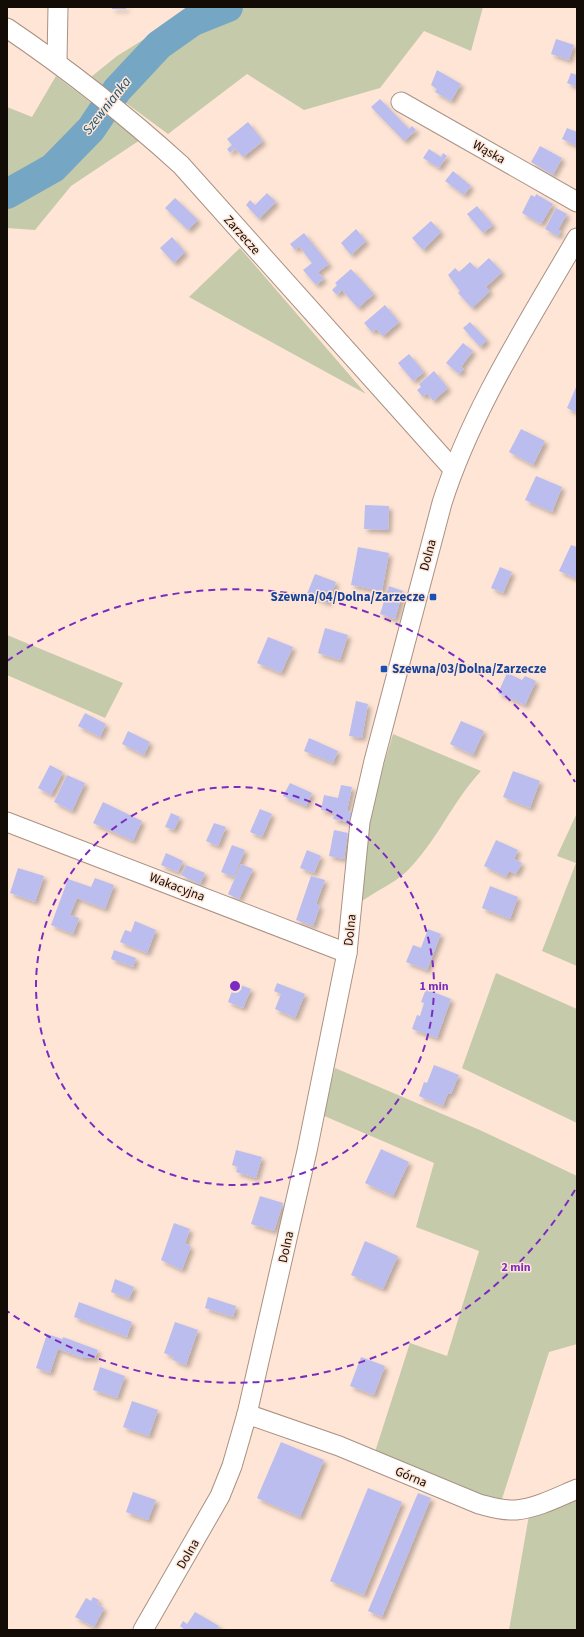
<svg xmlns="http://www.w3.org/2000/svg" width="584" height="1637" font-family="'Source Sans 3',sans-serif">
  <style>
    .green { fill: #c4caaa }
    .lines { fill: none; stroke-linecap: round; stroke-linejoin: round }
    .river { stroke: #75a6c4; stroke-width: 30 }
    .building { fill: #babded; filter: url(#shadow) }
    .minor-casing { stroke: #a99183; stroke-width: 21 }
    .minor { stroke: #fff; stroke-width: 19 }
    .ring { fill: none; stroke: #7b2cbf; stroke-width: 2; stroke-dasharray: 7 5 }
    .transit-dot { fill: #1a4fb4; stroke: #ffe5d6; stroke-width: 1.5 }
    .labels { text-anchor: middle; dominant-baseline: central; stroke-width: 3; stroke-linejoin: round; paint-order: stroke }
    .street-label { font-size: 13px; fill: #130b06; stroke: #ffe5d6 }
    .transit-label { font-size: 13px; font-weight: bold; fill: #164399; stroke: #ffe5d6; text-anchor: end }
    .water-label { font-size: 14px; font-style: italic; fill: #195574; stroke: #ffe5d6 }
    .centre { fill: #7b2cbf; stroke: #ffe5d6; stroke-width: 2 }
    .ring-label { font-size: 12px; text-anchor: middle; font-weight: bold; fill: #7b2cbf; stroke: #ffe5d6; stroke-width: 3; stroke-linejoin: round; paint-order: stroke }
  </style>
  <defs>
    <filter id="shadow"><feDropShadow dx="3.5" dy="3.5" stdDeviation="2" flood-color="#0004"/></filter>
  </defs>
  <rect width="100%" height="100%" fill="#ffe5d6"/>
  <g class="green">
    <polygon points="196,7 483,7 471,51 424,31 380,88 304,110 247,74 168,134 91,77 117,56"/>
    <polygon points="56,76 140,140 71,186 35,230 7,228 7,107 32,117"/>
    <polygon points="240,248 366,394 189,297"/>
    <polygon points="7,635 123,683 105,718 7,675"/>
    <path d="M 393,734 L 481,771 C 452,802 436,843 406,872 C 393,884 376,891 362,901 L 371,808 Z"/>
    <polygon points="577,813 577,966 542,951 576,863 557,856"/>
    <polygon points="496,973 577,1009 577,1123 462,1068"/>
    <polygon points="335,1068 482,1131 577,1176 577,1344 549,1352 501,1502 374,1455 410,1343 447,1356 479,1251 416,1227 434,1163 322,1115"/>
    <polygon points="577,1496 577,1630 509,1630 529,1515"/>
  </g>
  <g class="lines">
    <polyline class="river" points="7,194 53,168 91,129 117,90 159,45 193,21 228,7"/>
  </g>
  <g class="building">
    <rect x="112" y="7" width="14" height="2"/>
    <polygon points="556,39 574,45 569,60 551,54"/>
    <polygon points="437,70 461,84 451,101 435,92 437,89 431,85"/>
    <polygon points="571,73 577,75 577,87 567,83"/>
    <polygon points="380,99 409,129 412,126 416,130 404,141 371,107"/>
    <polygon points="248,122 263,141 243,157 235,148 230,153 227,149 232,145 227,139"/>
    <polygon points="567,128 577,132 577,146 562,139"/>
    <polygon points="540,146 562,158 553,175 531,162"/>
    <polygon points="429,149 441,157 443,153 447,156 439,168 423,158"/>
    <polygon points="453,171 471,186 464,195 445,181"/>
    <polygon points="267,193 276,202 259,219 246,205 250,200 255,205"/>
    <polygon points="536,194 553,204 541,224 522,213 531,195 535,197"/>
    <polygon points="175,198 198,220 188,230 165,208"/>
    <polygon points="477,206 493,225 483,233 467,214"/>
    <polygon points="556,208 567,214 558,230 561,231 558,236 545,229"/>
    <polygon points="431,221 441,232 423,250 412,238"/>
    <polygon points="356,229 366,241 351,255 341,243"/>
    <polygon points="304,233 329,264 318,272 324,279 316,285 303,270 312,263 299,246 295,250 290,244"/>
    <polygon points="172,237 185,252 174,263 160,248"/>
    <polygon points="489,258 502,272 486,287 490,291 472,308 458,293 460,291 448,275 455,268 459,272 470,262 477,269"/>
    <polygon points="351,269 374,294 358,308 342,290 337,295 332,290 337,285 335,283"/>
    <polygon points="385,305 399,322 383,336 376,329 372,332 364,323"/>
    <polygon points="470,322 487,340 480,347 463,328"/>
    <polygon points="463,343 473,351 461,367 464,369 459,374 446,363"/>
    <polygon points="409,354 424,372 413,381 398,363"/>
    <polygon points="434,371 448,388 433,401 427,393 423,397 417,390 421,387 419,384"/>
    <polygon points="577,385 577,413 567,408"/>
    <polygon points="521,429 545,441 533,465 509,452"/>
    <polygon points="536,476 562,487 552,512 525,500"/>
    <polygon points="365,505 389,506 388,530 364,529"/>
    <polygon points="571,545 577,547 577,579 559,571"/>
    <polygon points="358,547 389,553 382,591 351,585"/>
    <polygon points="500,567 512,572 503,593 491,588"/>
    <polygon points="315,574 336,582 328,603 307,594"/>
    <polygon points="389,586 403,591 395,619 380,614"/>
    <polygon points="325,628 348,635 340,660 318,653"/>
    <polygon points="268,637 293,647 281,673 257,663"/>
    <polygon points="507,673 522,680 525,676 536,681 525,705 498,693"/>
    <polygon points="356,701 368,704 362,738 349,736"/>
    <polygon points="85,713 106,724 100,737 78,726"/>
    <polygon points="461,721 484,731 473,755 450,744"/>
    <polygon points="128,731 150,742 144,755 122,744"/>
    <polygon points="309,738 338,751 333,763 304,751"/>
    <polygon points="50,765 63,772 51,795 38,788"/>
    <polygon points="513,771 540,781 530,808 503,797"/>
    <polygon points="67,775 85,783 72,811 54,802"/>
    <polygon points="290,783 312,793 306,806 283,796"/>
    <polygon points="341,785 352,787 347,811 356,813 353,823 333,819 335,813 321,810 324,795 338,798"/>
    <polygon points="103,802 142,821 133,841 93,823"/>
    <polygon points="260,809 272,814 262,837 250,832"/>
    <polygon points="171,813 180,817 174,830 165,827"/>
    <polygon points="214,823 226,827 218,846 206,841"/>
    <polygon points="334,830 348,833 344,859 329,856"/>
    <polygon points="496,840 518,850 514,859 522,863 516,874 509,871 506,877 484,866"/>
    <polygon points="232,845 245,850 234,877 221,872"/>
    <polygon points="307,850 321,856 314,873 300,868"/>
    <polygon points="166,853 183,861 178,872 161,865"/>
    <polygon points="241,864 253,869 239,899 228,894"/>
    <polygon points="186,865 205,873 200,884 181,875"/>
    <polygon points="18,868 44,876 35,902 10,893"/>
    <polygon points="311,876 325,880 316,904 320,906 313,926 296,920"/>
    <polygon points="95,878 114,885 105,909 77,898 70,915 79,918 73,934 51,925 68,879 91,887"/>
    <polygon points="490,886 518,897 510,919 482,908"/>
    <polygon points="135,921 156,930 147,953 120,942 125,930 131,932"/>
    <polygon points="428,929 441,934 427,970 406,962 413,945 421,948"/>
    <polygon points="114,950 136,958 133,967 111,959"/>
    <polygon points="235,983 251,989 243,1008 228,1002"/>
    <polygon points="277,983 305,994 295,1018 275,1009 281,994 274,991"/>
    <polygon points="426,989 451,999 437,1038 412,1029 417,1015 420,1016 424,1003 421,1002"/>
    <polygon points="434,1065 459,1075 451,1094 448,1093 443,1106 419,1096 424,1082 427,1083"/>
    <polygon points="381,1149 409,1162 393,1196 365,1183"/>
    <polygon points="236,1150 262,1157 256,1178 236,1172 238,1167 232,1165"/>
    <polygon points="260,1196 283,1203 274,1231 251,1224"/>
    <polygon points="174,1223 190,1229 185,1244 191,1246 182,1270 161,1260"/>
    <polygon points="365,1241 398,1256 383,1289 351,1275"/>
    <polygon points="115,1279 134,1287 129,1299 111,1292"/>
    <polygon points="208,1297 236,1306 233,1317 205,1308"/>
    <polygon points="79,1302 132,1322 127,1337 74,1317"/>
    <polygon points="175,1322 198,1330 186,1365 173,1360 174,1357 164,1353"/>
    <polygon points="47,1334 62,1339 60,1346 63,1337 98,1350 95,1358 83,1358 58,1349 50,1373 36,1368"/>
    <polygon points="361,1357 385,1366 374,1395 350,1386"/>
    <polygon points="100,1367 125,1376 117,1398 93,1390"/>
    <polygon points="132,1401 158,1410 149,1436 123,1427"/>
    <polygon points="281,1442 324,1460 300,1517 257,1498"/>
    <polygon points="368,1488 402,1502 364,1595 330,1581"/>
    <polygon points="133,1492 156,1500 148,1520 126,1512"/>
    <polygon points="418,1493 431,1498 382,1617 368,1611"/>
    <polygon points="93,1597 99,1600 97,1604 104,1608 94,1627 75,1617 86,1598 91,1601"/>
    <polygon points="195,1612 219,1626 217,1630 183,1630 184,1629 180,1626 183,1621 187,1624"/>
  </g>
  <g class="lines">
    <g class="minor-casing">
      <g id="minor">
        <path d="M 7,28 C 69,70 126,115 181,165 L 453,469"/>
        <polyline points="57,61 58,7"/>
        <polyline points="401,102 577,202"/>
        <polyline points="7,822 347,953"/>
        <path d="M 247,1414 L 339,1446 L 479,1504 C 491,1507 503,1511 516,1510 C 537,1508 558,1497 577,1489"/>
        <path d="M 143,1630 L 220,1496 L 232,1466 L 247,1414 L 307,1151 L 347,953 L 360,822 L 374,761 L 442,503 C 472,409 528,323 577,238"/>
      </g>
    </g>
    <use href="#minor" class="minor"/>
  </g>
  <g class="ring">
    <circle cx="235" cy="986" r="199"/>
    <path d="M575 1190A397 397 0 0 1 7 1311M7 661A397 397 0 0 1 575 782"/>
  </g>
  <g class="transit-dot">
    <rect x="429" y="593" width="8" height="8" rx="2"/>
    <rect x="380" y="665" width="8" height="8" rx="2"/>
  </g>
  <g class="labels">
    <g class="street-label">
      <text transform="translate(489 152) rotate(29)">Wąska</text>
      <text transform="translate(242 235) rotate(48)">Zarzecze</text>
      <text transform="translate(428 555) rotate(-75)">Dolna</text>
      <text transform="translate(177 887) rotate(21)">Wakacyjna</text>
      <text transform="translate(350 930) rotate(-84)">Dolna</text>
      <text transform="translate(286 1247) rotate(-78)">Dolna</text>
      <text transform="translate(411 1477) rotate(23)">Górna</text>
      <text transform="translate(188 1554) rotate(-60)">Dolna</text>
    </g>
    <g class="transit-label">
      <text x="425" y="597">Szewna/04/Dolna/Zarzecze</text>
      <text x="392" y="669" text-anchor="start">Szewna/03/Dolna/Zarzecze</text>
    </g>
    <g class="water-label">
      <text transform="translate(107 106) rotate(-52)">Szewnianka</text>
    </g>
  </g>
  <circle cx="235" cy="986" r="6" class="centre"/>
  <g class="ring-label">
    <text x="434" y="990">1 min</text>
    <text x="516" y="1271">2 min</text>
  </g>
  <rect width="584" height="1637" fill="none" stroke="#130b06" stroke-width="16"/>
</svg>
